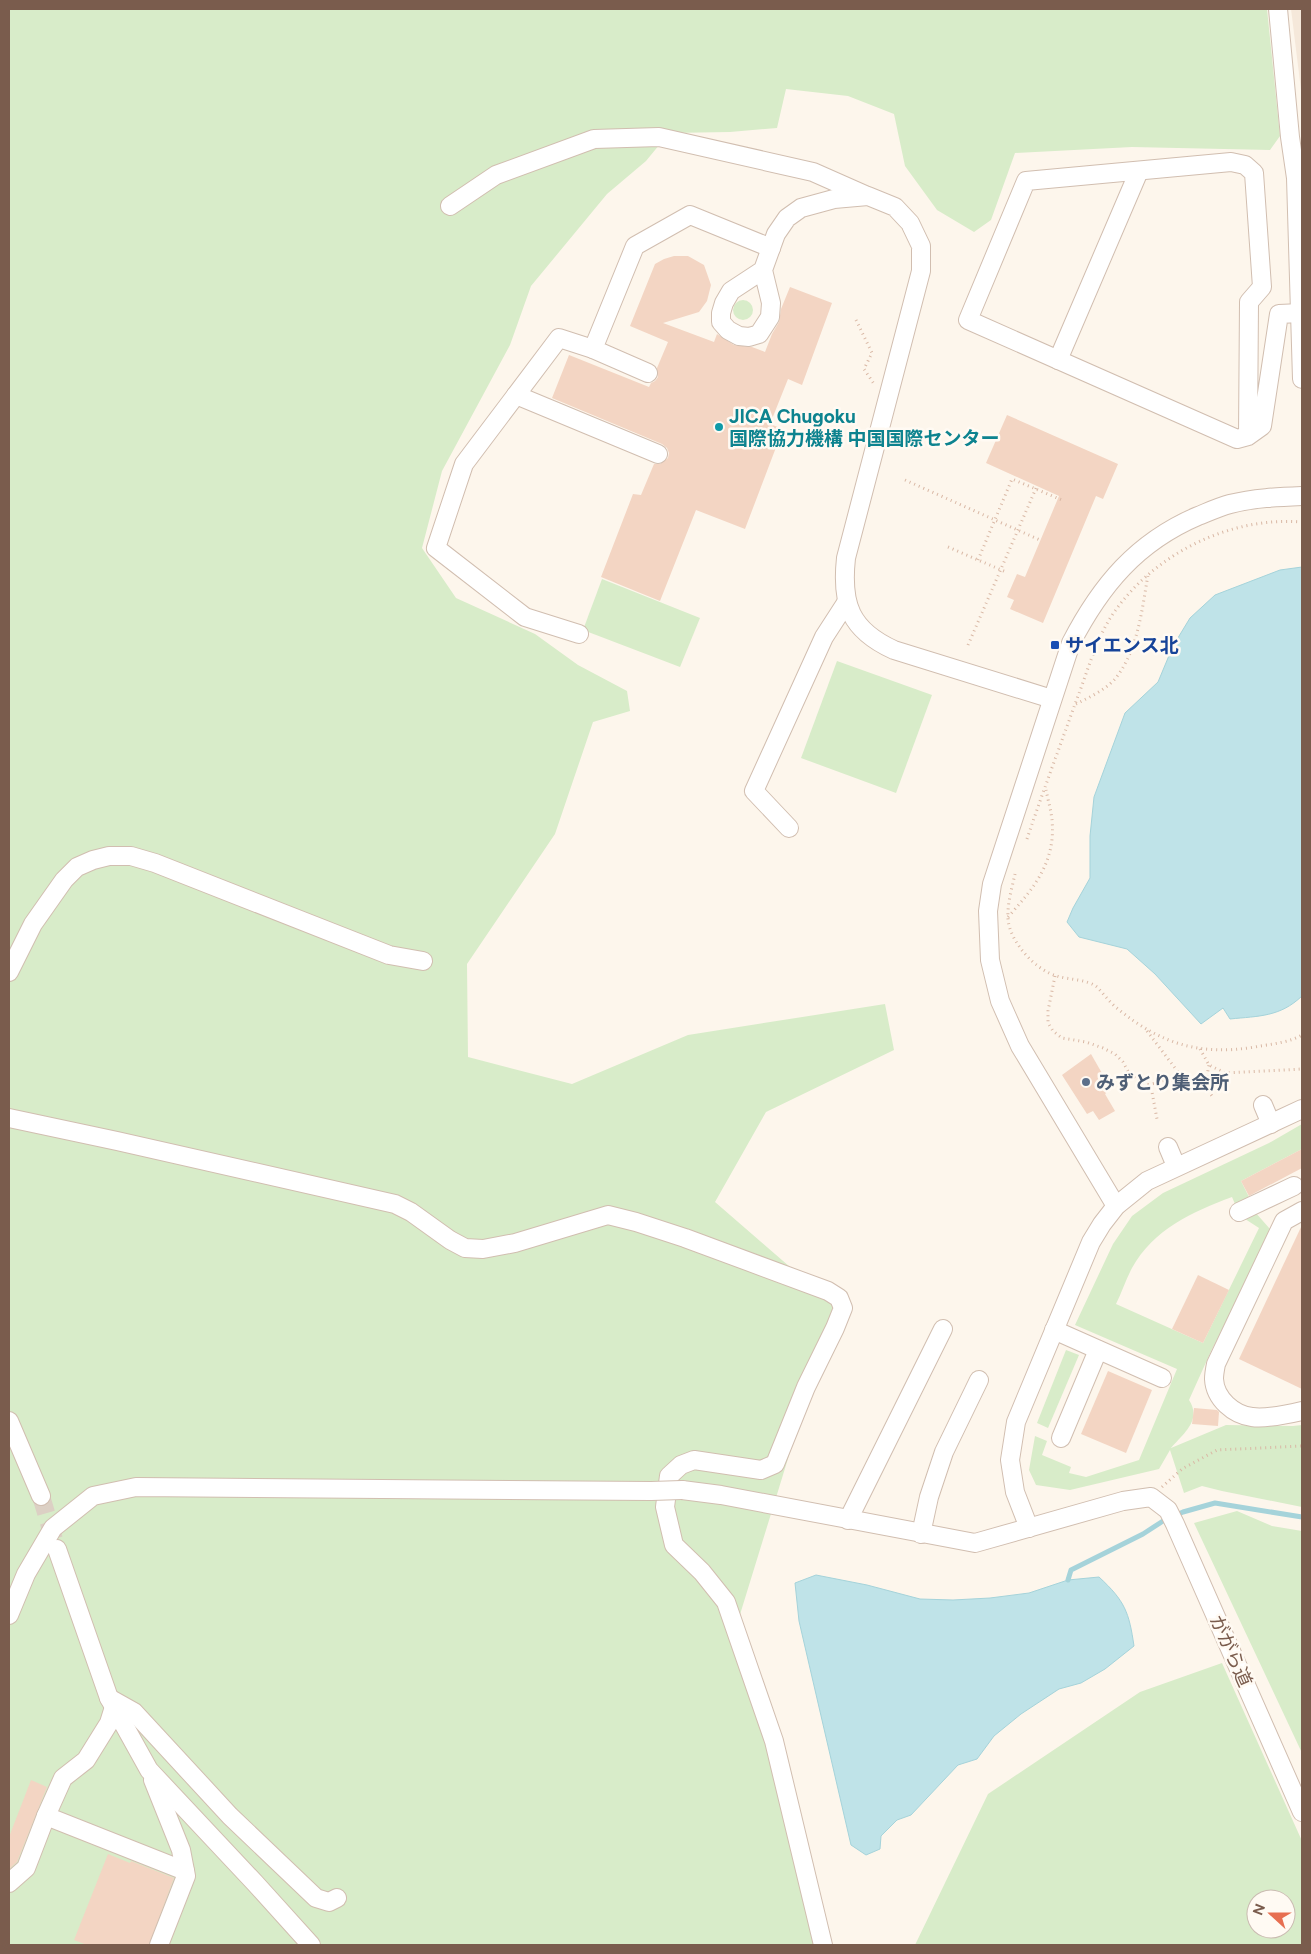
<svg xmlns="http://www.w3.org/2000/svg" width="1311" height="1954" font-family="Figtree,'Noto Sans JP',sans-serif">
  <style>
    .residential { fill: #f5e8da }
    .green { fill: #d8ecc9; fill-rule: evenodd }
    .water { fill: #bfe3e8; stroke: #a5d3da }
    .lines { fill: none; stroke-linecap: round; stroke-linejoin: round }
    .stream { stroke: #a5d3da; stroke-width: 5 }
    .building { fill: #f3d5c3 }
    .minor-tunnel { stroke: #dcd0c4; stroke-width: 18; stroke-dasharray: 18 9; stroke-linecap: butt }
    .minor-casing { stroke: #d1beb0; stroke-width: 20 }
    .path { stroke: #d9b8a5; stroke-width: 3; stroke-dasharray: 1 4; stroke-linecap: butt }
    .minor { stroke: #fff; stroke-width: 18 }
    .minor-bridge-casing { stroke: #d1beb0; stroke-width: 20; stroke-linecap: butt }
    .minor-bridge { stroke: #fff; stroke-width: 18 }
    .culture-dot { fill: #0f9aa8; stroke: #fffaf3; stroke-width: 2 }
    .transit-dot { fill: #1a4fb4; stroke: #fffaf3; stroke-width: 2 }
    .service-dot { fill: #5c6f8a; stroke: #fffaf3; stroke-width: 2 }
    .labels { text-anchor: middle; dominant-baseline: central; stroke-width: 5; stroke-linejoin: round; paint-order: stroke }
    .culture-label { font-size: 19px; font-weight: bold; fill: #0d838f; stroke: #fffaf3; text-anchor: start }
    .transit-label { font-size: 19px; font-weight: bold; fill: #164399; stroke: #fffaf3; text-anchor: start }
    .service-label { font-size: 19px; font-weight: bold; fill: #4e5e75; stroke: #fffaf3; text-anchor: start }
    .street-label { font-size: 19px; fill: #7a5c4d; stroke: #fffaf3 }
  </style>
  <rect width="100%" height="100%" fill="#fdf6ec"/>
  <polygon class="residential" points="1291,9 1302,9 1302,98"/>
  <g class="green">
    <polygon points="9,9 1267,9 1280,136 1270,150 1132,147 1015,153 991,220 974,232 937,210 905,166 894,114 848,96 786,89 777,128 730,132 669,133 646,161 607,194 531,286 510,345 442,471 422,548 456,598 535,634 578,665 627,691 630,711 593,722 555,834 467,964 468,1057 572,1084 688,1035 885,1004 894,1050 766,1112 715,1202 835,1306 738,1621 828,1945 9,1945"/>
    <circle cx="743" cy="310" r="10"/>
    <polygon points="602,579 700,618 680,667 583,630"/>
    <polygon points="837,661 932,695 896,793 801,758"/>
    <path d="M 1302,1124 L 1302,1149 L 1241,1181 L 1249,1197 L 1235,1204 L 1232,1197 C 1192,1212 1154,1229 1132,1268 C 1126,1279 1122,1292 1116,1304 L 1203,1343 L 1259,1228 L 1242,1217 L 1255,1212 L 1270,1229 L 1268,1239 L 1212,1349 L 1189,1400 C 1202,1420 1184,1433 1171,1448 L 1226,1425 L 1293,1426 L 1302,1425 L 1302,1507 L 1222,1491 L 1202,1486 L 1184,1493 L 1170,1450 L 1159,1469 L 1070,1490 L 1036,1485 L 1029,1470 L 1035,1436 L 1047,1441 L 1042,1455 L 1071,1467 L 1069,1473 L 1086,1477 L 1139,1460 L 1177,1369 L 1075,1325 L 1113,1244 L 1132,1216 L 1163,1193 L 1269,1143 Z"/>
    <polygon points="1066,1350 1079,1355 1048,1428 1037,1423"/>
    <polygon points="1237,1511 1272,1526 1302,1531 1302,1753 1194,1523"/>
    <path d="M 1222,1663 L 1302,1841 L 1302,1945 L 915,1945 L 988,1794 L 1140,1692 ZM 1256,1899 L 1286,1899 L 1286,1929 L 1256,1929 Z"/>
  </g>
  <g class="water">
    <path d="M 1302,567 L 1302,996 C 1280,1017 1259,1016 1230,1019 L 1223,1008 L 1201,1024 L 1155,974 L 1127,949 L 1079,937 L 1067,922 L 1073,908 L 1090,878 L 1090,836 L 1094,797 L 1125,713 L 1158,682 L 1173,646 L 1190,618 L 1215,595 L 1280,570 Z"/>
    <path d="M 816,1575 L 867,1585 L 920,1599 L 953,1600 L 990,1598 L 1029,1593 L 1068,1580 L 1099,1577 C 1125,1601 1129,1612 1134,1646 L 1105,1669 L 1081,1683 L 1059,1689 L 1021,1714 L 994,1736 L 977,1759 L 958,1765 L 911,1815 L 897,1820 L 881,1836 L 880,1849 L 866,1855 L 851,1845 L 799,1621 L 795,1583 Z"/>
  </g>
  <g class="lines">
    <polyline class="stream" points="1068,1580 1071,1570 1143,1534 1163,1521 1183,1512 1215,1503 1302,1517"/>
  </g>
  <g class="building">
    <polygon points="674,256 688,256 704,265 711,285 707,301 699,312 663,323 714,342 717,334 734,345 752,347 765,352 772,334 779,322 781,309 790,287 832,303 802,385 788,379 770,424 783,429 745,529 696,510 660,601 601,577 633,494 641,495 654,464 660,464 668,458 669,453 667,448 662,444 552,398 569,355 649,387 651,383 655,381 658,377 657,368 668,342 630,326 655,264 664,259"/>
    <polygon points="1007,415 1118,464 1103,499 1096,496 1043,623 1010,609 1014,600 1007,597 1017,574 1025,577 1059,496 986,463"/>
    <polygon points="1091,1054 1111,1089 1105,1094 1115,1111 1099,1120 1093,1111 1087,1114 1062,1075"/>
    <polygon points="1302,1149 1302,1168 1249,1196 1241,1181"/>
    <polygon points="1302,1225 1302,1389 1239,1359"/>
    <polygon points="1198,1275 1229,1290 1203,1343 1172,1329"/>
    <polygon points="1108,1371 1152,1390 1126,1453 1081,1434"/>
    <polygon points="1194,1408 1217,1410 1219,1412 1218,1426 1192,1424"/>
    <polygon points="31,1780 47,1787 17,1862 9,1869 9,1837"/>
    <polygon points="108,1854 130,1863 131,1861 174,1878 149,1945 87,1945 74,1940"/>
  </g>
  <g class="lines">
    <polyline class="minor-tunnel" points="41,1496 55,1543"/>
    <g class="minor-casing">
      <g id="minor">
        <polyline points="1278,9 1290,137 1296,178 1302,379"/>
        <polyline points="450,206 496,175 594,139 659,137 813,172 865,195"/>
        <path d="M 763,270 L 771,303 L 770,317 L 759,334 L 749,337 L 739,336 L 728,330 L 721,322 L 721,313 L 724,303 L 731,291 L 763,270 L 776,234 L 787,218 L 801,208 L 834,199 L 868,196 L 895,207 L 910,223 L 921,246 L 921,271 L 846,558 C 841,604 850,630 894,650 L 1052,699"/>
        <polyline points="1058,360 1139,171"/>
        <polyline points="648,373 593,349 635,246 690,215 771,248"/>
        <polyline points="516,395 658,454"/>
        <polyline points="1248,436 1249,302 1262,287 1254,173 1245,165 1231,162 1026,181 968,320 1237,439 1248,436 1262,426 1279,314 1301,313"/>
        <polyline points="579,634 525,617 436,548 464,464 559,338 593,349"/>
        <polyline points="789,828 754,791 824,637 846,603"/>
        <polyline points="9,972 33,924 64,880 77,867 93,860 109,856 131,856 155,863 389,955 423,961"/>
        <polyline points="1263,1105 1271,1124"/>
        <polyline points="9,1118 117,1141 395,1204 411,1212 450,1240 465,1248 483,1249 515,1243 608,1215 636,1222 685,1238 828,1291 839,1298 843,1308 835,1328 806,1387 775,1464 761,1470 694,1460 681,1465 669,1476 665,1507 674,1545 702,1572 726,1602 774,1741 823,1945"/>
        <polyline points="1168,1147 1176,1166"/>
        <path d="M 1116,1206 L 1020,1046 L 1000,1001 L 990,960 L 988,911 L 992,884 L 1071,643 C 1101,585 1137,542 1198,516 C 1208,512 1219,507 1230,504 C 1254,498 1278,497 1302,496"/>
        <path d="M 1302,1211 L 1284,1221 L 1216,1364 C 1215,1369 1214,1374 1214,1379 C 1215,1399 1234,1415 1252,1417 C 1265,1419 1289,1414 1302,1411"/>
        <polyline points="1239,1212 1294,1186"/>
        <polyline points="1054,1330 1162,1378"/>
        <polyline points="9,1421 41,1496"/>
        <polyline points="1061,1438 1098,1350"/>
        <polyline points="682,1490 721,1495 975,1543 1123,1501 1151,1497 1168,1510 1175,1524 1302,1812"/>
        <polyline points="848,1520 943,1329"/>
        <polyline points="1029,1528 1015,1492 1010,1460 1016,1422 1091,1242 1102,1224 1116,1206 1147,1181 1302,1109"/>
        <polyline points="921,1534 929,1497 944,1452 979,1380"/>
        <polyline points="57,1549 109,1698 149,1770 255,1883 311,1945"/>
        <polyline points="9,1615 26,1574 53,1528 93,1496 136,1487 651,1491"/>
        <polyline points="109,1698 134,1712 230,1816 316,1898 329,1902 337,1898"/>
        <polyline points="153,1780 181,1850 186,1876 159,1945"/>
        <polyline points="46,1816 63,1778 86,1760 109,1723 114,1707"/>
        <polyline points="9,1883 26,1868 46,1816 185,1871"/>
      </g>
    </g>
    <g class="path">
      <polyline points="856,320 872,353 864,369 874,384"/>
      <polyline points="905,480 1040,540"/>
      <polyline points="948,547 1006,572"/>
      <polyline points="978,560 1012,479 1062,500"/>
      <polyline points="968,645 1037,486"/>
      <path d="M 1076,704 C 1090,697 1105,690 1115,679 C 1138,651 1142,609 1148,575"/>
      <path d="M 1027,839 C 1042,794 1059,749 1075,704 C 1086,676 1094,646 1109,620 C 1149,556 1228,516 1302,522"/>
      <path d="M 1015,874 C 1012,888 1007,904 1008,919 C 1010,942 1035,970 1057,976 C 1069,980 1087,979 1097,987 C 1104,994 1110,1003 1118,1009 C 1161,1044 1200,1056 1255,1047 C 1271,1044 1288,1043 1302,1035"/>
      <path d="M 1008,917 C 1034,888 1056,862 1052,820 C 1051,810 1048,800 1046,790"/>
      <polyline points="1055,976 1048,1011 1048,1023 1053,1031 1062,1038 1086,1042 1103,1048 1115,1054 1123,1062 1129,1073 1142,1083 1148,1085 1152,1092 1157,1119"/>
      <polyline points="1147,1031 1181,1076"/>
      <polyline points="1200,1049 1209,1065 1225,1073 1302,1069"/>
      <path d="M 1148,1085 C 1175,1078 1193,1069 1212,1096"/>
      <polyline points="1205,1086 1209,1065"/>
      <polyline points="1162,1487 1182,1469 1217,1450 1302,1446"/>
    </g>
    <use href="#minor" class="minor"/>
    <g class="minor-bridge-casing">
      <polyline id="minor-bridge" points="651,1491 682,1490"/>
    </g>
    <use href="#minor-bridge" class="minor-bridge"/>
  </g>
  <circle class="culture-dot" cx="719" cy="427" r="5"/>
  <rect class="transit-dot" x="1050" y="640" width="10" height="10" rx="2.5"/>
  <circle class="service-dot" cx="1086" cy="1082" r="5"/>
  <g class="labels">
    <g class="culture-label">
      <text x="729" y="416">JICA Chugoku<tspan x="729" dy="22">国際協力機構 中国国際センター</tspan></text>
    </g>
    <g class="transit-label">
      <text x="1065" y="645">サイエンス北</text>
    </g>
    <g class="service-label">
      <text x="1096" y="1082">みずとり集会所</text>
    </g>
    <g class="street-label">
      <text transform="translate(1231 1651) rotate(66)">ががら道</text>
    </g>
  </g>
  <rect width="1311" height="1954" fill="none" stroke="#7a5c4d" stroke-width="20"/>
  <g transform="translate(1271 1914) rotate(291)"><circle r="24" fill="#fffaf3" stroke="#cabbb1"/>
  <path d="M0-4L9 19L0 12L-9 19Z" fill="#e76f51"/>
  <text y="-8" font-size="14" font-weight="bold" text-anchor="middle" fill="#7a5c4d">N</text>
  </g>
</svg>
